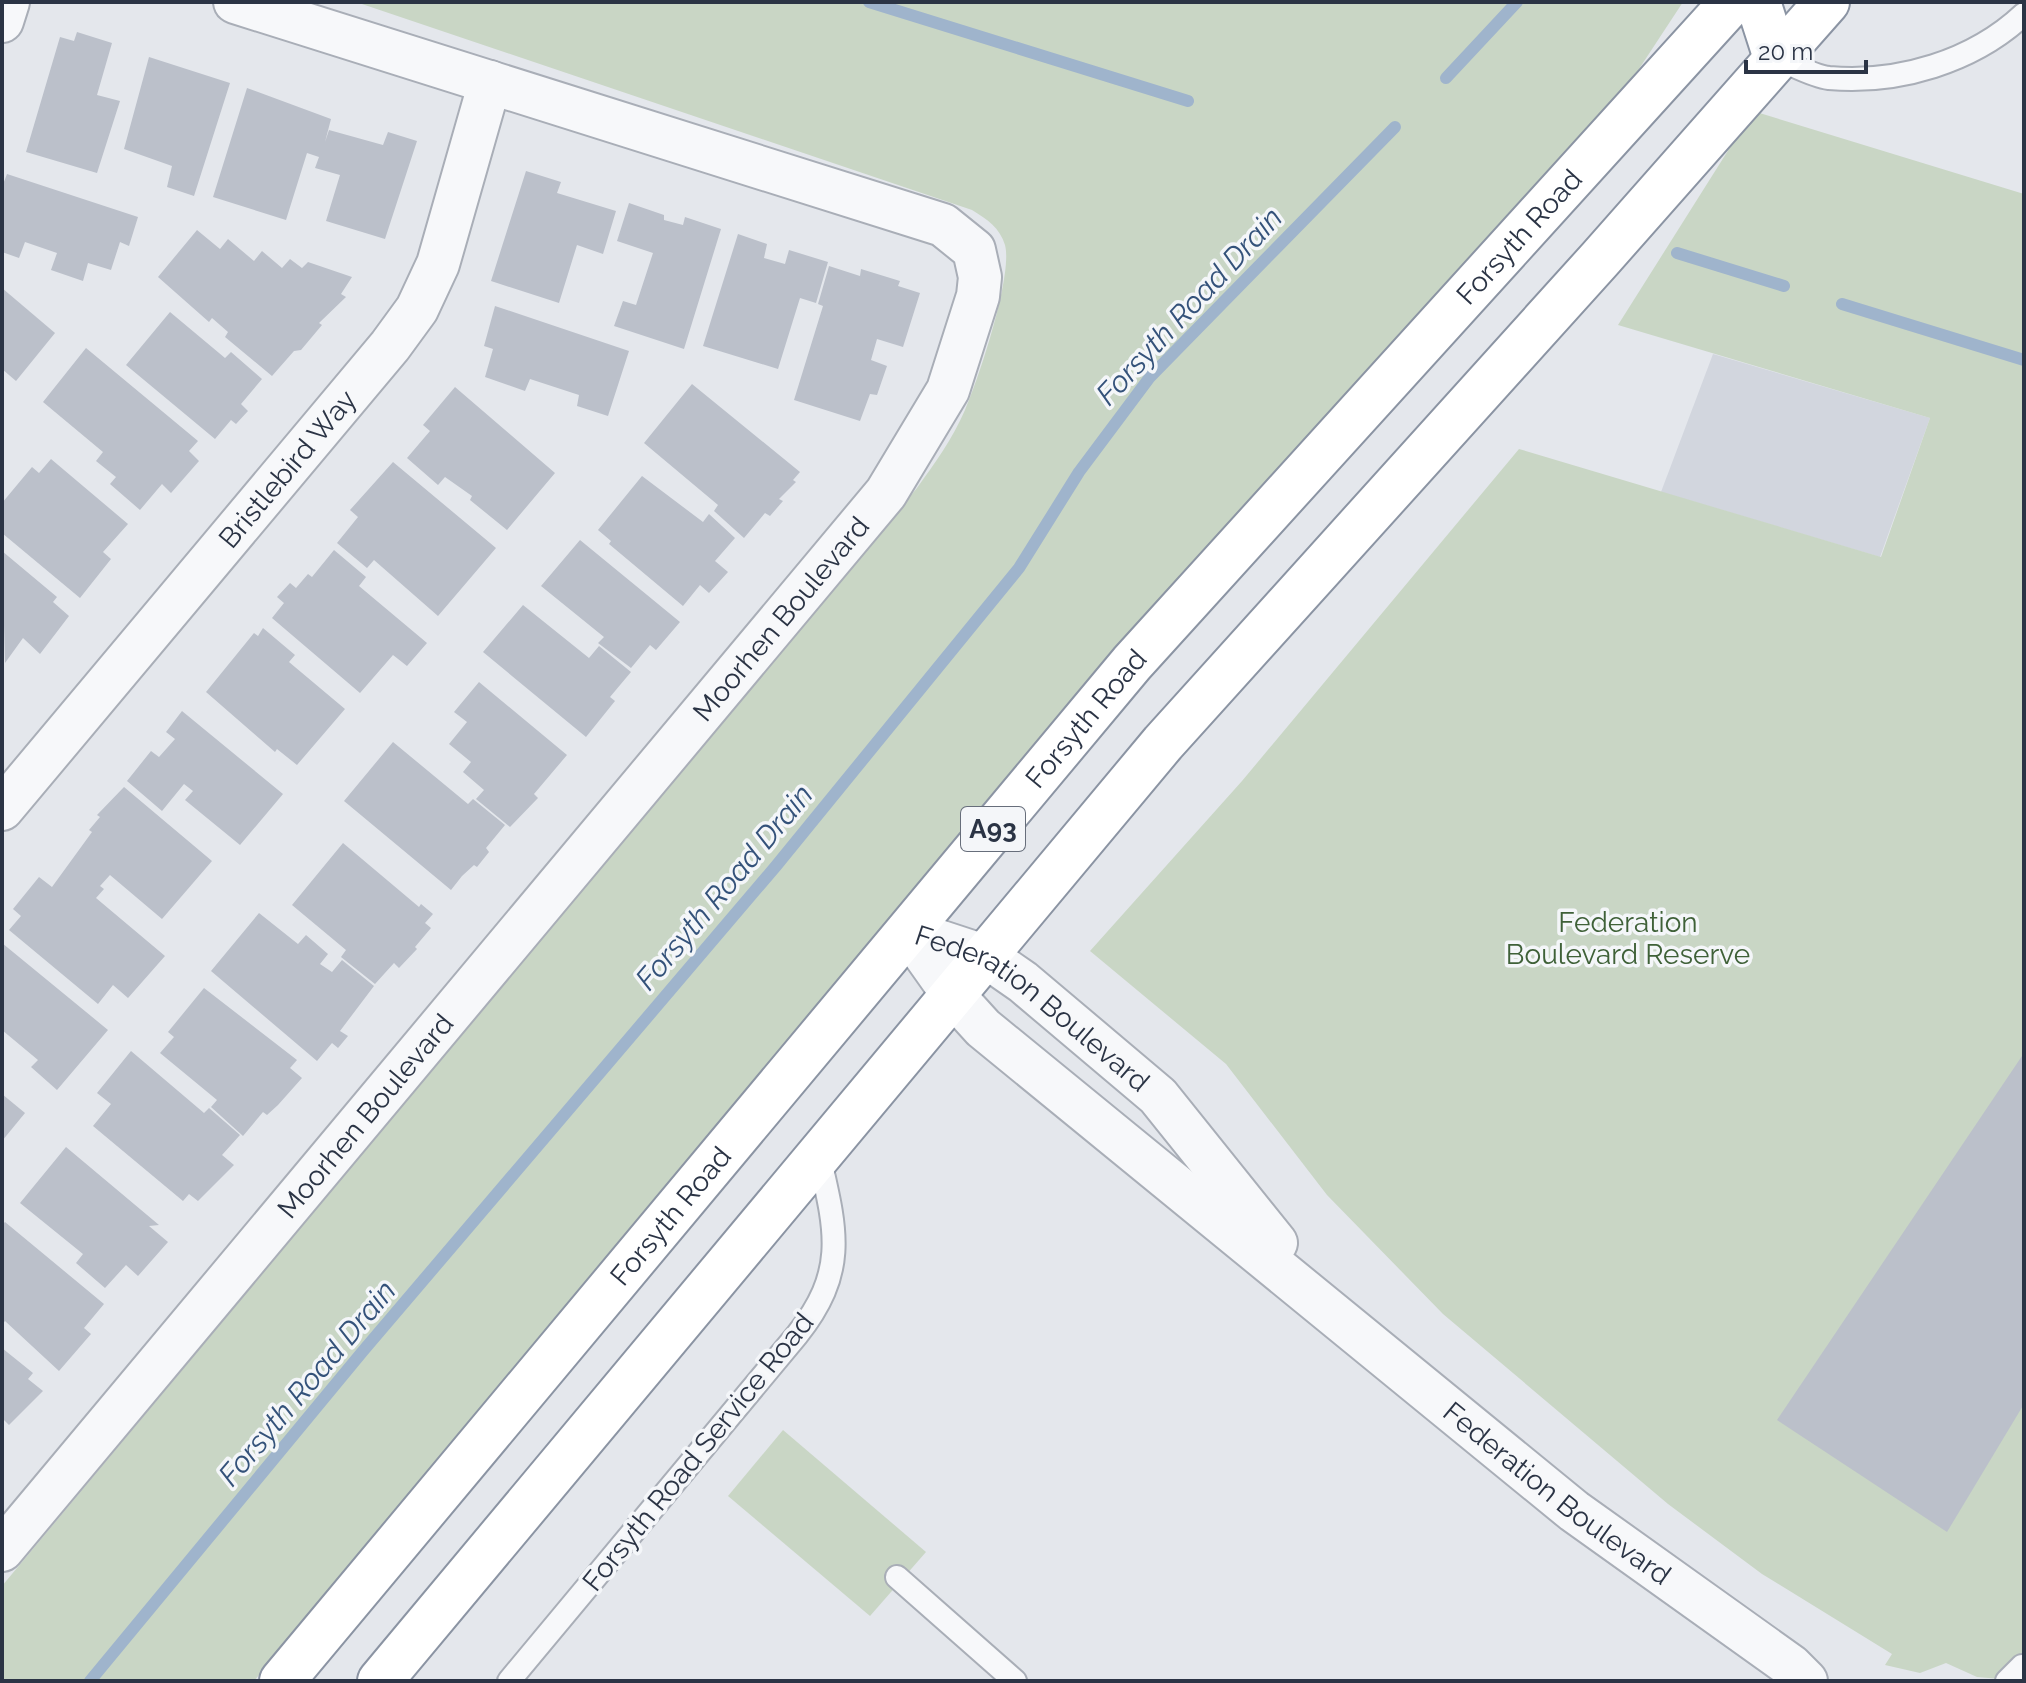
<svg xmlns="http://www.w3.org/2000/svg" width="2026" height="1683" font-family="Raleway,sans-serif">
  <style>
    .built { fill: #d2d6de }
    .green { fill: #c9d6c5 }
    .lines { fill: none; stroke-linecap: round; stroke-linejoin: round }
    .stream { stroke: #9fb4cc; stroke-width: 12 }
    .building { fill: #bbc0ca }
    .service-casing { stroke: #a9aeb7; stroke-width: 26 }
    .minor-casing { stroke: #a9aeb7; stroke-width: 46 }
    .trunk-casing { stroke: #8b94a3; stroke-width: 48 }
    .service { stroke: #f7f8fa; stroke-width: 22 }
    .minor { stroke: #f7f8fa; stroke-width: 42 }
    .trunk { stroke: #fff; stroke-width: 44 }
    .labels { text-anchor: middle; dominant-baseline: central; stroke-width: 7; stroke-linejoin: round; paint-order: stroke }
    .shield { fill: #f4f6f9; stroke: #676e7b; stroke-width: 2 }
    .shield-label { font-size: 26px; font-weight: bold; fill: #2b3445 }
    .street-label { font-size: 28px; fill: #2b3445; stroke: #f4f6f9 }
    .park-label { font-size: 28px; fill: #3f6138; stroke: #f4f6f9 }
    .water-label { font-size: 30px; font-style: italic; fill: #34527a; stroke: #f4f6f9 }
  </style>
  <rect width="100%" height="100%" fill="#e4e7ec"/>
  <polygon class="built" points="1713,354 1930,418 1880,557 1661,492"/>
  <g class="green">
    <path d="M 356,2 L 1683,2 L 1635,75 L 1150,611 L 254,1681 L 2,1681 L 2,1586 L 917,488 C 935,463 953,438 965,410 C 979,378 1013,275 1005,245 C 1000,228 987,219 972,210 Z"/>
    <polygon points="1753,111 2024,194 2024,1681 1977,1677 1946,1663 1920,1673 1885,1665 1892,1654 1762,1574 1668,1504 1443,1314 1327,1195 1226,1064 1090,951 1242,781 1519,449 1881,557 1930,418 1618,325"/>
    <polygon points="783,1430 926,1552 870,1616 728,1496"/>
  </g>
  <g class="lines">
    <g class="stream">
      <polyline points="869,2 1188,101"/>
      <polyline points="1446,78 1517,2"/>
      <polyline points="1677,253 1784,286"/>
      <polyline points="1842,304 2024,360"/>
      <polyline points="90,1681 363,1351 776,866 1019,568 1079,472 1150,377 1395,127"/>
    </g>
  </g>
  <g class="building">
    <polygon points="77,32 112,43 97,95 120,101 97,173 26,152 60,37 74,41"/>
    <polygon points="149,57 230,83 194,196 167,187 172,166 124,149"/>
    <polygon points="247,88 331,119 325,142 329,130 383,145 388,132 417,141 385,239 326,221 340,175 315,168 319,157 307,153 286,220 213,197"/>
    <polygon points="526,171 561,182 557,193 616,211 603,254 577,245 559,303 491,281"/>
    <polygon points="7,174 138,217 129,246 120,242 111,270 88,263 83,281 51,270 57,253 25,242 19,258 2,252 2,187"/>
    <polygon points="629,203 664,215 664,220 683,225 685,217 721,229 684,349 614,326 623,301 636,305 653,253 617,241"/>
    <polygon points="197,230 220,249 228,239 254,261 262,251 282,268 290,259 302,268 308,262 352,277 341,294 346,297 319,323 322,325 301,350 294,351 272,376 225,337 228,332 212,318 209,322 158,277"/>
    <polygon points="738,234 767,244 764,258 785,264 789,250 828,262 816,303 800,298 778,369 703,346"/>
    <polygon points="829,266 860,276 861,269 900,281 898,286 920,293 903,347 877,339 871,360 887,366 877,395 870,394 860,421 794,400 823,306 818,304"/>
    <polygon points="2,288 55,333 16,381 2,369"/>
    <polygon points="495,306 629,351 608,416 577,406 579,395 530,379 525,391 485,377 493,349 484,346"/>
    <polygon points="170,312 225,358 231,352 262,379 241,404 248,411 236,424 231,420 215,439 126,365"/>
    <polygon points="86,348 198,441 189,451 199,461 171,493 162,484 140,510 110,484 116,477 96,461 103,452 43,402"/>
    <polygon points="692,384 800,472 793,480 796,482 779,499 783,501 770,516 765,513 744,538 714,511 718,505 644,443"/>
    <polygon points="455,387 555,473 507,530 470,500 472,496 445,477 438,485 407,458 430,431 423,425"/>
    <polygon points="51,459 128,524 103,552 111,559 80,598 2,533 2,503 32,467 39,473"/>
    <polygon points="393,462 496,548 438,616 374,560 367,568 337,543 358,517 350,510"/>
    <polygon points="642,476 703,522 709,514 735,538 715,561 728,572 709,593 700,585 683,606 609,544 611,541 598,530"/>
    <polygon points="580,540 680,622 656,650 650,645 631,668 598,643 604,637 541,586"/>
    <polygon points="334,550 366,577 359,586 427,643 407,666 393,655 360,693 272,618 284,603 277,597 290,583 296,588 308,574 312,577"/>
    <polygon points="2,551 57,597 53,602 69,616 40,654 23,638 5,663"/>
    <polygon points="523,605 589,658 599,646 631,672 610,697 615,701 586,737 483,652"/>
    <polygon points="263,628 295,655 289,662 345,709 297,765 277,749 275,752 206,692 254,633 258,636"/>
    <polygon points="479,682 567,755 534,794 538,798 510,827 476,799 484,790 463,772 471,762 449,744 467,722 454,712"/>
    <polygon points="182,711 283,794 240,845 185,800 193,791 184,784 162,811 127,781 151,751 159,757 175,739 166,732"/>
    <polygon points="393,742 468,804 473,799 505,825 486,848 489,852 477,867 474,865 462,876 451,890 344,801"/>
    <polygon points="124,787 212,861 162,919 110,875 100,886 104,889 96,898 165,956 128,998 113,985 98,1004 9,930 21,916 13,909 39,877 52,887 92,832 89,830 100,817 97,815"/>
    <polygon points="343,843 419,907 421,904 433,914 425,923 431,928 415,947 417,949 399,968 394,963 375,984 341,957 346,950 292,905"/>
    <polygon points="259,913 298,944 306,935 328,954 320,964 332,972 342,960 374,986 340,1031 348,1036 338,1048 332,1043 317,1061 211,971"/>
    <polygon points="2,943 108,1030 57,1090 31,1067 38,1060 2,1030"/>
    <polygon points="204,988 297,1060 290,1068 302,1078 278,1105 267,1115 263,1112 243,1136 211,1107 217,1100 160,1053 174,1037 168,1032"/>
    <polygon points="131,1051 204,1113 209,1108 240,1135 222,1155 234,1165 198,1201 189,1194 183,1201 93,1126 111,1104 97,1093"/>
    <polygon points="2024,1053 2024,1404 1947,1532 1777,1420"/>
    <polygon points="2,1094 25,1113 2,1141"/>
    <polygon points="66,1147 159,1225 149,1226 168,1242 138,1276 126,1265 105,1288 76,1263 83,1254 20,1203"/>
    <polygon points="5,1222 104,1304 84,1328 91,1334 59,1371 5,1321 2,1325 2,1225"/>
    <polygon points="2,1348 33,1373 28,1379 43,1391 9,1425 2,1418"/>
  </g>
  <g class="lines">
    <g class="service-casing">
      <g id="service">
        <path d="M 1776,58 C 1792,64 1812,76 1829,78 C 1898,84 1973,62 2024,14"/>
        <polyline points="897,1577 1015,1681"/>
        <path d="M 509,1681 L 797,1335 C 848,1271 836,1230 819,1156"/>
        <polyline points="2007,1681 2022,1666"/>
      </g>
    </g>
    <g class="minor-casing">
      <g id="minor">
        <polyline points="2,21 8,2"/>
        <path id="s1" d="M 2,809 L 390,346 L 417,309 L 438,264 L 490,82"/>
        <path id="s2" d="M 908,931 L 954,996 L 983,1028 L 1574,1511 L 1791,1666 L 1806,1681"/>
        <path id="s3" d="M 908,931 L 987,957 L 1023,982 L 1158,1096 L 1276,1243"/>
        <path id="s4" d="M 2,1550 L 886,493 L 948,390 L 978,296 L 980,277 L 974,250 L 943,225 L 235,2"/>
      </g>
    </g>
    <g class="trunk-casing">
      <g id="trunk">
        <polyline points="1758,2 1776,58"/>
        <path id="s5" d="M 282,1681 L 1132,663 L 1732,2"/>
        <polyline points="380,1681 1163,743 1600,259 1827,2"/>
      </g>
    </g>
    <use href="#service" class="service"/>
    <use href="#minor" class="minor"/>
    <use href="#trunk" class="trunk"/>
  </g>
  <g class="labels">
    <rect class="shield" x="961" y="807" width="64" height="44" rx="6"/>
    <g class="shield-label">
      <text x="993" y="829">A93</text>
    </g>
    <g class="street-label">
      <text stroke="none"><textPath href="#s5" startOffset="1902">Forsyth Road</textPath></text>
      <text stroke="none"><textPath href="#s1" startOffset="444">Bristlebird Way</textPath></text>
      <text stroke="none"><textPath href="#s4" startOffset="1214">Moorhen Boulevard</textPath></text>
      <text stroke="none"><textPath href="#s5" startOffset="1254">Forsyth Road</textPath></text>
      <text stroke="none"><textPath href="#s3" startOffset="148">Federation Boulevard</textPath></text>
      <text stroke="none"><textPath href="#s4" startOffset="566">Moorhen Boulevard</textPath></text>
      <text stroke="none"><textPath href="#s5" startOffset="606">Forsyth Road</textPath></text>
      <text transform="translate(698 1452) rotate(-51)">Forsyth Road Service Road</text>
      <text stroke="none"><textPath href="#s2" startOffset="862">Federation Boulevard</textPath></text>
    </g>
    <g class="park-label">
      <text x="1628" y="922">Federation<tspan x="1628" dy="32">Boulevard Reserve</tspan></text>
    </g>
    <g class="water-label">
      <text transform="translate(1189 306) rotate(-47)">Forsyth Road Drain</text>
      <text transform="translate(724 887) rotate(-50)">Forsyth Road Drain</text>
      <text transform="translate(307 1383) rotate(-50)">Forsyth Road Drain</text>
    </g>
  </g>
  <rect width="2026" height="1683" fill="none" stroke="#2b3445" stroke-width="8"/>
  <path d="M1746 60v12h120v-12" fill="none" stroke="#2b3445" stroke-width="4"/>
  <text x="1758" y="60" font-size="24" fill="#2b3445" stroke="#f4f6f9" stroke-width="6" paint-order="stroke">20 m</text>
</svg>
